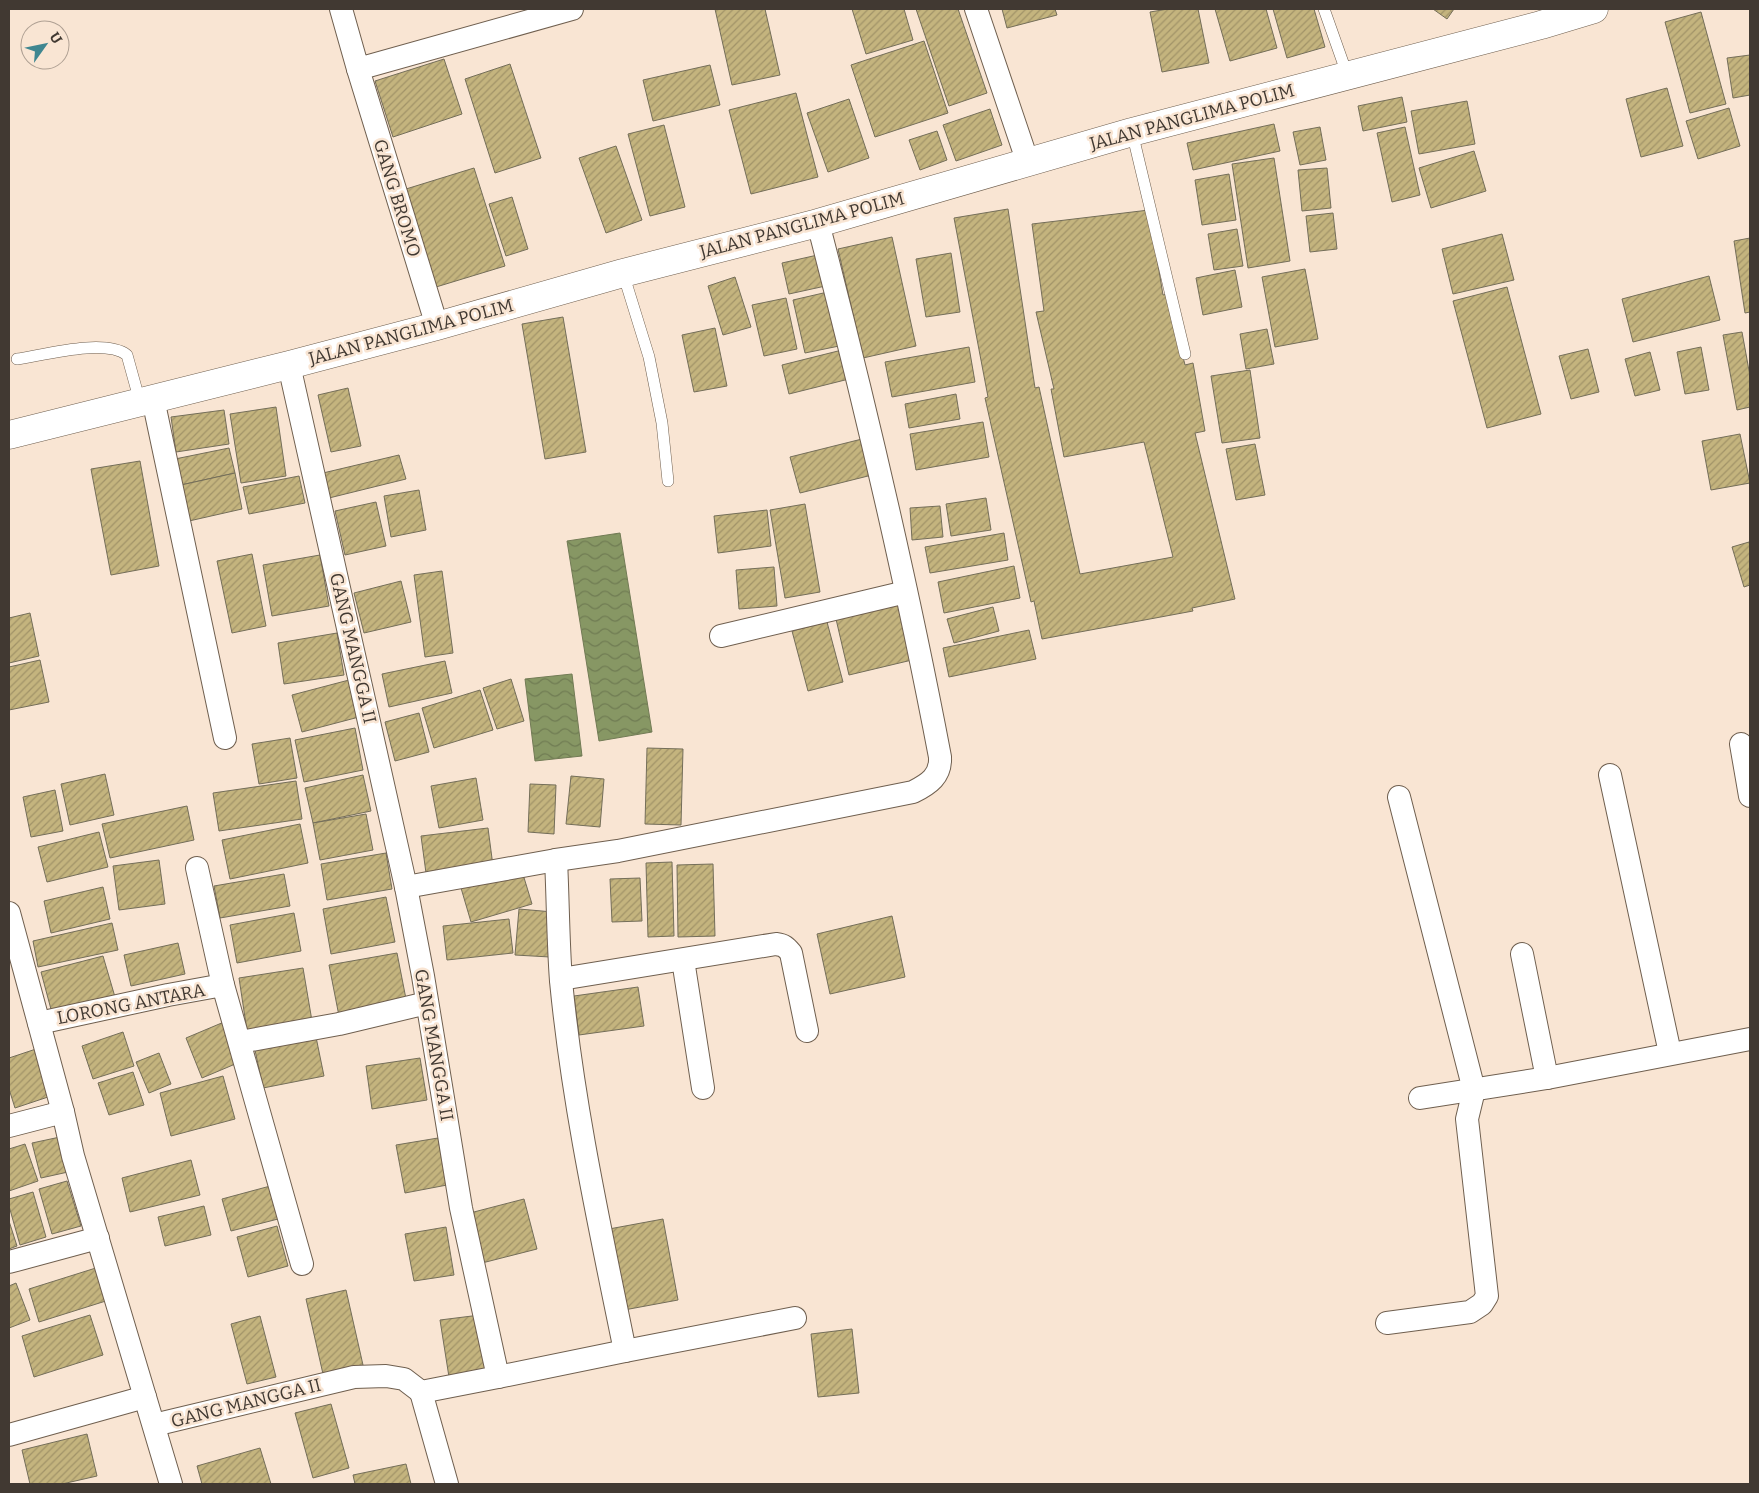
<svg xmlns="http://www.w3.org/2000/svg" width="1759" height="1493" font-family="Bitter,serif">
  <style>
    .water { fill: url(#water-waves); stroke: #727b55 }
    .building { fill: url(#building-hatch); stroke: #746e59 }
    .lines { fill: none; stroke-linecap: round; stroke-linejoin: round }
    .service-casing { stroke: #6f5f4f; stroke-width: 12 }
    .minor-casing { stroke: #6f5f4f; stroke-width: 24 }
    .secondary-casing { stroke: #6f5f4f; stroke-width: 29 }
    .service { stroke: #fff; stroke-width: 11 }
    .minor { stroke: #fff; stroke-width: 22 }
    .secondary { stroke: #fff; stroke-width: 28 }
    .labels { text-anchor: middle; dominant-baseline: central; stroke-width: 5; stroke-linejoin: round; paint-order: stroke }
    .street-label { font-size: 18px; fill: #413932; stroke: #f9e5d3 }
  </style>
  <defs>
    <pattern id="water-waves" width="16" height="10" patternUnits="userSpaceOnUse" patternTransform="scale(1.25)"><rect width="16" height="10" fill="#879764"/><path d="M0 5q4-4 8 0t8 0" fill="none" stroke="#707c53"/></pattern>
    <pattern id="building-hatch" width="6" height="6" patternUnits="userSpaceOnUse" patternTransform="scale(1.25)"><rect width="6" height="6" fill="#c4b47e"/><path d="M-1 1l2-2M0 6l6-6M5 7l2-2" fill="none" stroke="#a19368"/></pattern>
  </defs>
  <rect width="100%" height="100%" fill="#f9e5d3"/>
  <g class="water">
    <polygon points="620,533 652,732 599,741 567,541"/>
    <polygon points="572,674 582,756 535,761 525,679"/>
  </g>
  <g class="building">
    <polygon points="715,9 765,9 780,75 732,85"/>
    <polygon points="852,9 904,9 913,40 866,54"/>
    <polygon points="916,9 958,9 987,93 949,106"/>
    <polygon points="1002,9 1055,9 1057,15 1007,28"/>
    <polygon points="1168,9 1198,9 1209,63 1162,72 1150,12"/>
    <polygon points="1215,9 1266,9 1277,48 1230,61"/>
    <polygon points="1273,9 1314,9 1325,47 1287,58"/>
    <polygon points="1433,9 1454,9 1447,19"/>
    <polygon points="1701,12 1726,104 1690,113 1665,22"/>
    <polygon points="924,41 948,113 875,137 851,65"/>
    <polygon points="1750,55 1750,95 1733,98 1727,58"/>
    <polygon points="444,59 462,114 393,137 375,81"/>
    <polygon points="510,64 541,158 495,173 465,79"/>
    <polygon points="710,65 720,105 653,121 643,80"/>
    <polygon points="1667,88 1683,146 1641,157 1626,99"/>
    <polygon points="796,93 818,177 751,194 729,110"/>
    <polygon points="1402,97 1407,122 1363,131 1358,106"/>
    <polygon points="849,99 869,158 828,172 807,113"/>
    <polygon points="1467,101 1475,144 1419,154 1411,111"/>
    <polygon points="1729,108 1740,146 1698,159 1686,121"/>
    <polygon points="990,109 1002,145 956,161 943,125"/>
    <polygon points="1274,124 1280,151 1193,170 1187,143"/>
    <polygon points="664,125 685,207 650,216 628,134"/>
    <polygon points="1320,127 1326,160 1300,165 1293,132"/>
    <polygon points="1405,127 1420,195 1392,202 1377,133"/>
    <polygon points="937,131 947,160 920,170 909,140"/>
    <polygon points="616,146 642,220 606,233 579,158"/>
    <polygon points="1474,151 1486,191 1431,208 1419,168"/>
    <polygon points="1274,158 1290,261 1248,268 1232,164"/>
    <polygon points="474,168 505,266 436,287 406,189"/>
    <polygon points="1327,168 1331,208 1302,211 1298,170"/>
    <polygon points="1229,174 1236,220 1202,225 1195,180"/>
    <polygon points="512,197 528,249 506,256 489,204"/>
    <polygon points="1008,209 1035,388 1039,387 1080,574 1173,557 1144,442 1064,457 1051,389 1054,389 1036,312 1044,311 1032,224 1149,210 1163,295 1168,294 1185,365 1193,363 1205,431 1195,433 1235,599 1192,608 1193,611 1042,639 1034,601 1031,602 985,398 988,397 954,218"/>
    <polygon points="1333,213 1337,249 1310,252 1306,216"/>
    <polygon points="1237,229 1243,266 1214,270 1208,234"/>
    <polygon points="1502,234 1514,280 1453,294 1442,249"/>
    <polygon points="892,237 916,346 863,358 838,249"/>
    <polygon points="1750,238 1750,312 1745,313 1734,241"/>
    <polygon points="951,253 960,312 926,317 916,259"/>
    <polygon points="822,254 830,285 789,294 782,263"/>
    <polygon points="1305,269 1318,339 1275,347 1262,277"/>
    <polygon points="1235,270 1242,307 1203,315 1196,278"/>
    <polygon points="1709,276 1720,320 1633,342 1622,299"/>
    <polygon points="735,277 751,327 723,335 708,286"/>
    <polygon points="1507,287 1541,414 1487,428 1453,301"/>
    <polygon points="832,291 844,345 805,353 793,300"/>
    <polygon points="786,298 797,349 764,356 752,305"/>
    <polygon points="563,317 586,452 545,459 522,324"/>
    <polygon points="715,328 727,386 694,392 682,335"/>
    <polygon points="1267,329 1274,364 1246,369 1240,334"/>
    <polygon points="1742,332 1750,376 1750,407 1737,410 1723,335"/>
    <polygon points="969,347 975,382 892,397 885,362"/>
    <polygon points="1701,347 1709,390 1685,394 1677,352"/>
    <polygon points="846,349 853,378 789,394 782,365"/>
    <polygon points="1588,349 1599,392 1571,399 1559,356"/>
    <polygon points="1650,352 1660,390 1635,396 1625,359"/>
    <polygon points="1250,370 1260,438 1222,443 1211,376"/>
    <polygon points="348,388 361,446 331,452 318,395"/>
    <polygon points="956,394 960,419 909,428 905,404"/>
    <polygon points="276,407 286,476 241,483 230,414"/>
    <polygon points="224,410 229,444 176,452 171,417"/>
    <polygon points="983,422 989,457 916,470 910,434"/>
    <polygon points="1740,434 1750,483 1711,490 1702,441"/>
    <polygon points="862,439 872,475 800,493 790,457"/>
    <polygon points="1255,444 1265,495 1236,500 1226,449"/>
    <polygon points="229,448 235,473 181,485 175,459"/>
    <polygon points="399,455 406,479 329,498 323,473"/>
    <polygon points="140,461 159,566 111,575 91,469"/>
    <polygon points="235,473 242,509 189,521 181,485"/>
    <polygon points="299,476 305,503 249,514 243,487"/>
    <polygon points="419,490 426,530 391,537 384,496"/>
    <polygon points="986,498 991,530 951,536 946,504"/>
    <polygon points="376,502 386,546 345,555 335,511"/>
    <polygon points="805,504 820,592 785,598 770,510"/>
    <polygon points="940,506 943,537 912,540 910,508"/>
    <polygon points="767,510 771,546 718,553 714,516"/>
    <polygon points="1004,533 1008,560 930,573 925,547"/>
    <polygon points="1749,542 1750,547 1750,585 1744,587 1732,547"/>
    <polygon points="252,554 266,626 232,633 217,561"/>
    <polygon points="320,555 329,606 272,616 263,565"/>
    <polygon points="1014,566 1020,598 944,613 938,582"/>
    <polygon points="774,567 777,606 739,609 736,570"/>
    <polygon points="442,571 453,653 425,657 414,575"/>
    <polygon points="401,581 411,622 364,633 354,593"/>
    <polygon points="899,604 912,660 849,675 836,619"/>
    <polygon points="993,607 999,631 954,643 947,619"/>
    <polygon points="30,613 39,656 9,663 9,618"/>
    <polygon points="827,622 843,682 808,691 792,631"/>
    <polygon points="1029,630 1036,659 949,677 943,648"/>
    <polygon points="337,633 344,675 284,684 278,643"/>
    <polygon points="40,660 49,702 9,710 9,667"/>
    <polygon points="445,661 452,693 389,707 382,674"/>
    <polygon points="511,679 524,721 497,729 483,688"/>
    <polygon points="349,680 359,717 302,732 292,695"/>
    <polygon points="480,690 493,730 434,748 422,708"/>
    <polygon points="419,713 429,752 395,761 385,722"/>
    <polygon points="355,728 363,770 304,782 295,740"/>
    <polygon points="290,738 297,778 259,784 252,744"/>
    <polygon points="647,748 683,749 681,825 645,824"/>
    <polygon points="105,774 114,815 70,825 61,784"/>
    <polygon points="363,775 371,811 313,823 305,788"/>
    <polygon points="571,776 604,779 600,827 566,824"/>
    <polygon points="476,778 483,820 439,828 431,786"/>
    <polygon points="296,781 302,819 219,831 213,793"/>
    <polygon points="530,784 556,785 554,834 528,832"/>
    <polygon points="55,790 63,831 31,837 23,797"/>
    <polygon points="187,806 194,840 110,858 102,824"/>
    <polygon points="366,814 373,850 320,860 313,823"/>
    <polygon points="300,824 308,863 230,879 222,840"/>
    <polygon points="488,828 493,866 426,873 421,836"/>
    <polygon points="99,832 108,867 47,882 38,847"/>
    <polygon points="386,853 392,889 327,900 321,864"/>
    <polygon points="159,860 165,904 119,910 113,866"/>
    <polygon points="672,862 674,936 648,937 646,863"/>
    <polygon points="713,864 715,936 678,937 677,865"/>
    <polygon points="522,871 532,904 471,922 461,888"/>
    <polygon points="284,874 290,906 220,918 214,886"/>
    <polygon points="640,878 642,921 612,922 610,879"/>
    <polygon points="103,887 110,919 51,933 44,901"/>
    <polygon points="386,897 395,942 331,954 323,909"/>
    <polygon points="519,909 553,912 550,957 515,955"/>
    <polygon points="294,913 301,951 237,963 230,925"/>
    <polygon points="892,916 905,977 830,994 817,934"/>
    <polygon points="509,919 513,953 447,960 443,926"/>
    <polygon points="112,923 118,950 38,967 33,941"/>
    <polygon points="178,943 185,974 131,986 124,955"/>
    <polygon points="397,953 407,1004 339,1016 329,965"/>
    <polygon points="103,956 115,997 52,1013 41,972"/>
    <polygon points="303,968 312,1021 247,1031 239,978"/>
    <polygon points="638,987 644,1026 579,1035 574,996"/>
    <polygon points="224,1022 240,1062 202,1078 186,1038"/>
    <polygon points="123,1032 134,1066 93,1079 82,1046"/>
    <polygon points="316,1037 324,1076 263,1088 255,1050"/>
    <polygon points="39,1048 54,1095 15,1108 9,1089 9,1058"/>
    <polygon points="159,1053 171,1084 149,1093 136,1062"/>
    <polygon points="420,1058 427,1100 372,1109 366,1066"/>
    <polygon points="133,1072 144,1105 109,1115 98,1083"/>
    <polygon points="223,1076 235,1119 171,1136 160,1093"/>
    <polygon points="60,1137 68,1172 41,1178 32,1143"/>
    <polygon points="438,1138 447,1185 405,1193 396,1145"/>
    <polygon points="25,1144 38,1181 9,1191 9,1149"/>
    <polygon points="191,1160 200,1195 130,1212 122,1178"/>
    <polygon points="67,1181 81,1226 52,1234 39,1189"/>
    <polygon points="274,1185 282,1218 231,1231 222,1199"/>
    <polygon points="33,1192 46,1237 20,1245 9,1206 9,1199"/>
    <polygon points="524,1199 537,1249 482,1263 470,1213"/>
    <polygon points="204,1206 211,1235 165,1246 158,1217"/>
    <polygon points="663,1219 678,1300 624,1310 609,1229"/>
    <polygon points="9,1221 17,1246 9,1249"/>
    <polygon points="277,1226 288,1266 248,1277 237,1237"/>
    <polygon points="446,1227 454,1275 414,1281 405,1234"/>
    <polygon points="99,1267 109,1300 39,1322 29,1289"/>
    <polygon points="16,1283 30,1320 9,1328 9,1286"/>
    <polygon points="346,1290 363,1365 323,1374 306,1299"/>
    <polygon points="90,1315 103,1355 34,1377 22,1336"/>
    <polygon points="480,1315 489,1371 449,1377 440,1320"/>
    <polygon points="260,1316 276,1377 247,1384 231,1324"/>
    <polygon points="852,1329 859,1393 818,1397 811,1334"/>
    <polygon points="331,1404 349,1468 313,1478 295,1413"/>
    <polygon points="87,1434 97,1476 62,1484 30,1484 22,1450"/>
    <polygon points="260,1448 271,1484 202,1484 197,1466"/>
    <polygon points="406,1464 411,1484 355,1484 353,1475"/>
  </g>
  <g class="lines">
    <g class="service-casing">
      <g id="service">
        <polyline points="1324,9 1347,74"/>
        <polyline points="1132,132 1185,354"/>
        <polyline points="623,273 649,357 662,423 668,481"/>
        <path d="M 17,359 C 44,355 105,338 127,355 L 140,402"/>
      </g>
    </g>
    <g class="minor-casing">
      <g id="minor">
        <polyline points="341,9 358,69 572,9"/>
        <polyline points="976,9 1028,163"/>
        <polyline points="358,69 437,326"/>
        <polyline points="153,399 225,738"/>
        <polyline points="721,636 906,592"/>
        <polyline points="1741,744 1750,796"/>
        <polyline points="1610,775 1670,1053"/>
        <path d="M 556,860 C 558,900 558,941 561,981 C 573,1106 600,1228 625,1351"/>
        <polyline points="197,868 223,985 302,1264"/>
        <path d="M 406,887 L 556,860 L 618,851 L 913,792 C 929,784 941,776 940,757 C 906,578 864,400 818,223"/>
        <polyline points="9,913 63,1112 73,1156 171,1484"/>
        <polyline points="1522,954 1547,1078"/>
        <polyline points="683,960 703,1088"/>
        <path d="M 561,979 L 776,944 C 784,945 786,947 791,953 L 807,1031"/>
        <polyline points="39,1023 168,995 223,985"/>
        <polyline points="240,1042 339,1024 427,1003"/>
        <polyline points="1420,1098 1547,1078 1750,1039"/>
        <polyline points="9,1126 63,1112"/>
        <polyline points="9,1262 98,1238"/>
        <polyline points="1387,1323 1470,1312 1482,1304 1487,1296 1467,1119 1474,1090 1399,797"/>
        <polyline points="498,1377 625,1351 795,1318"/>
        <polyline points="421,1392 447,1484"/>
        <polyline points="154,1425 354,1377 386,1376 404,1379 421,1392 498,1377 461,1208 423,976 406,887 289,365"/>
        <polyline points="9,1435 145,1397"/>
      </g>
    </g>
    <g class="secondary-casing">
      <polyline id="secondary" points="9,435 289,365 437,326 623,273 818,223 1132,132 1541,25 1594,9"/>
    </g>
    <use href="#service" class="service"/>
    <use href="#minor" class="minor"/>
    <use href="#secondary" class="secondary"/>
  </g>
  <g class="labels">
    <g class="street-label">
      <text transform="translate(1192 117) rotate(-15)">JALAN PANGLIMA POLIM</text>
      <text transform="translate(397 198) rotate(73)">GANG BROMO</text>
      <text transform="translate(802 225) rotate(-15)">JALAN PANGLIMA POLIM</text>
      <text transform="translate(411 332) rotate(-15)">JALAN PANGLIMA POLIM</text>
      <text transform="translate(353 648) rotate(77)">GANG MANGGA II</text>
      <text transform="translate(131 1004) rotate(-11)">LORONG ANTARA</text>
      <text transform="translate(434 1045) rotate(80)">GANG MANGGA II</text>
      <text transform="translate(246 1403) rotate(-14)">GANG MANGGA II</text>
    </g>
  </g>
  <rect width="1759" height="1493" fill="none" stroke="#413932" stroke-width="20"/>
  <g transform="translate(45 45) rotate(57)"><circle r="24" fill="#f9e5d3" stroke="#afa093"/>
  <path d="M0-4L9 19L0 12L-9 19Z" fill="#3f8690"/>
  <text y="-8" font-size="14" font-weight="bold" text-anchor="middle" fill="#413932">U</text>
  </g>
</svg>
